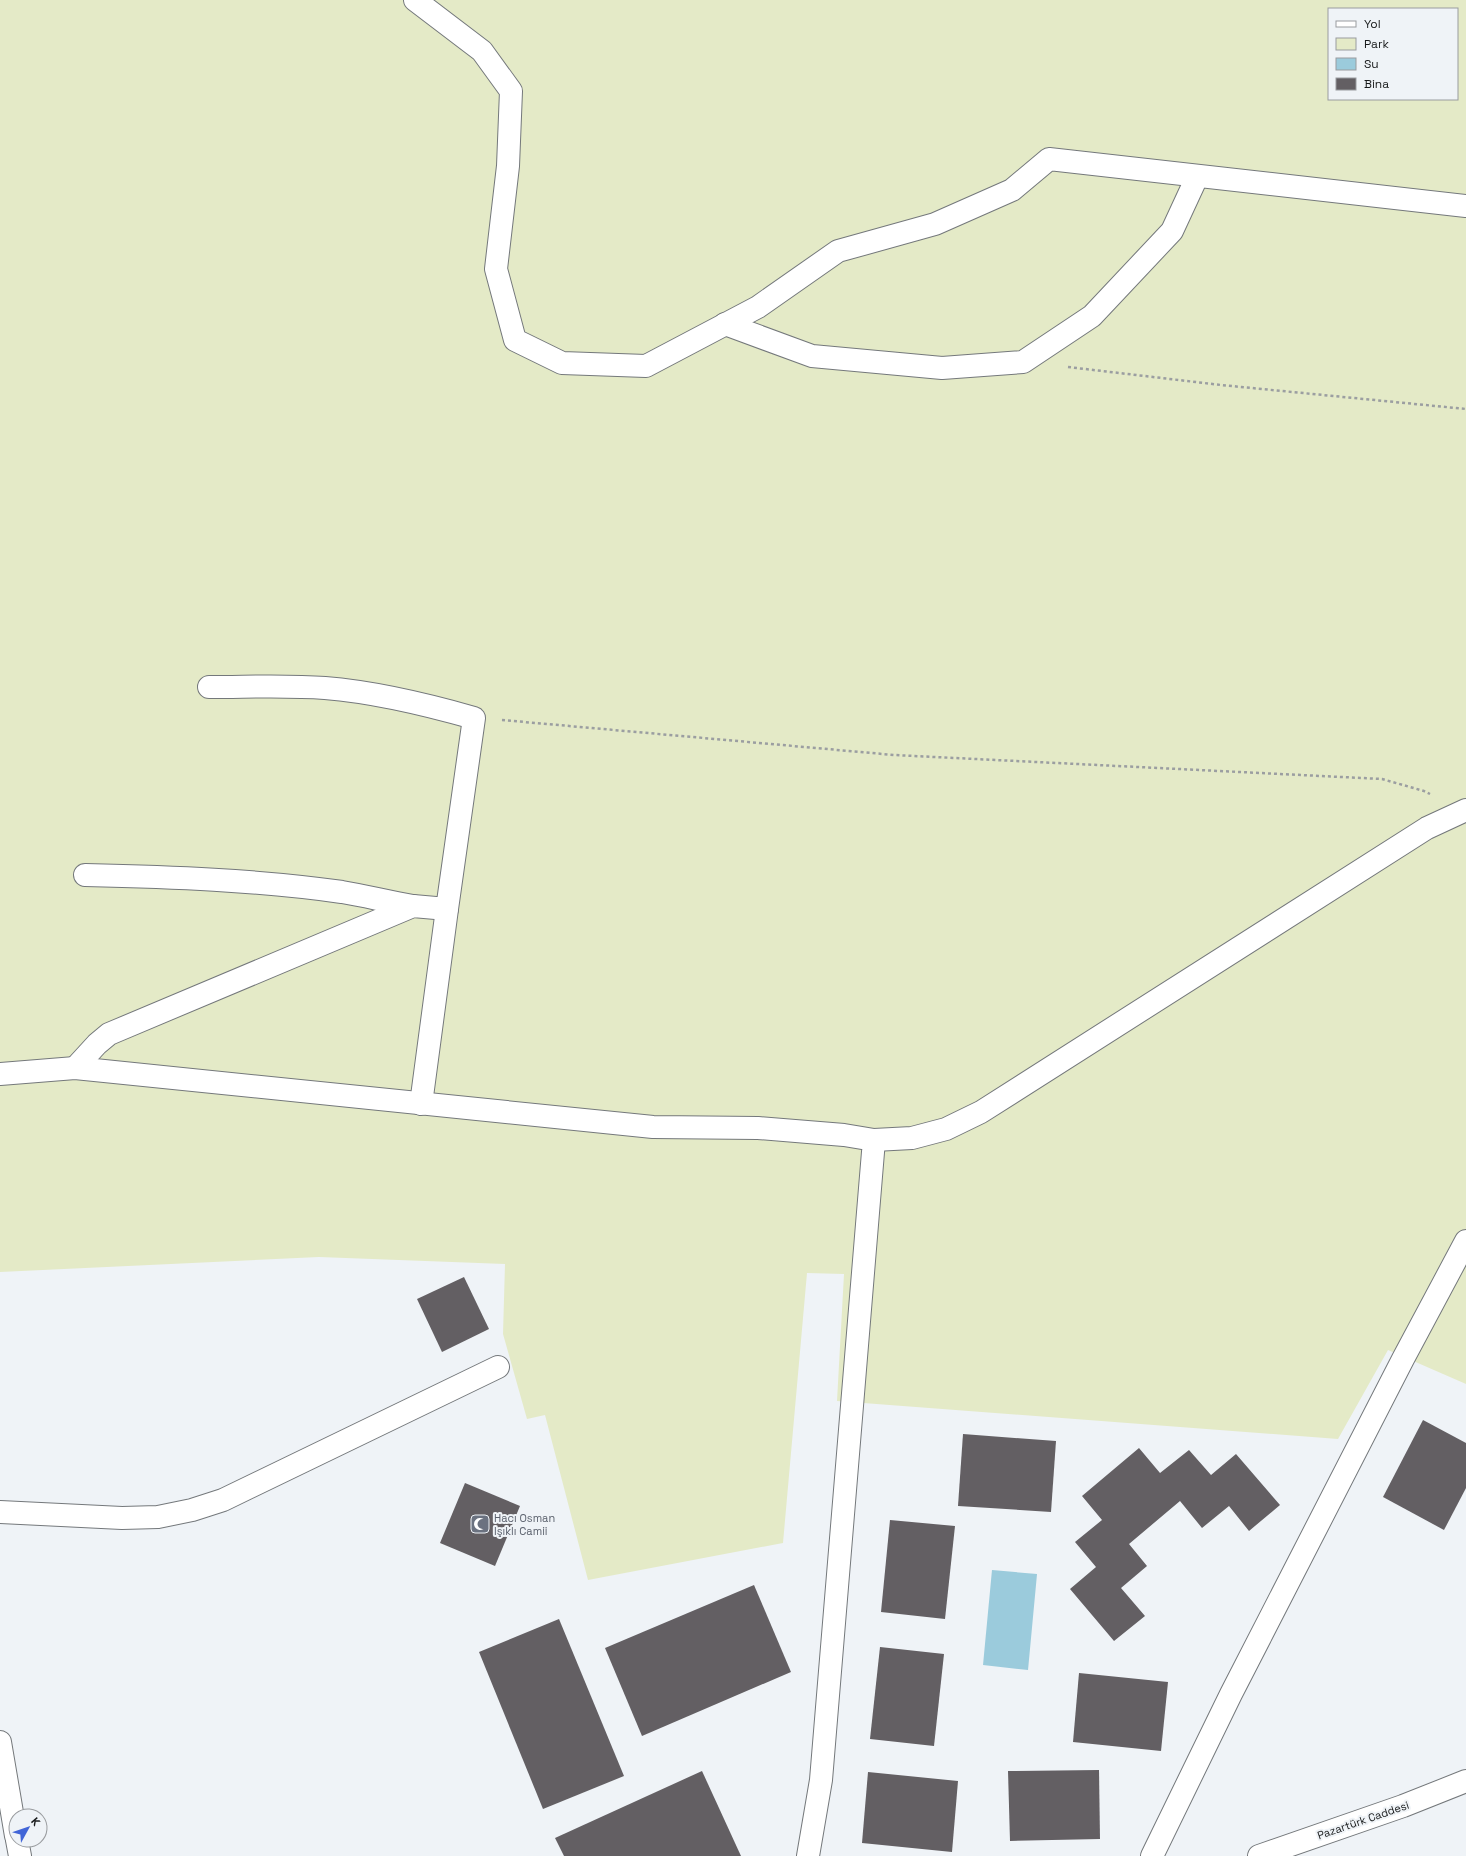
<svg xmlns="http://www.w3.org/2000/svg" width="1466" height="1856" font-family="'Space Grotesk',sans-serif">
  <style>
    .green { fill: #e4eac7; fill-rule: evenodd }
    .water { fill: #9bcbdc }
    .building { fill: #635f63 }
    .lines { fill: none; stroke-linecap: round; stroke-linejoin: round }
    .minor-casing { stroke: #74787b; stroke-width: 24 }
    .path { stroke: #9b9ea1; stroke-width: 2.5; stroke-dasharray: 3 3; stroke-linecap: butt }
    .minor { stroke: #fff; stroke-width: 22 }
    .labels { text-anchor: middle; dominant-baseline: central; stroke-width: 4; stroke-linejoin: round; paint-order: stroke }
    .worship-label { font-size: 11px; fill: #5b616d; stroke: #eff3f7; text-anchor: start }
    .street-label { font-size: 11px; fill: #17191a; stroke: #eff3f7 }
  </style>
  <rect width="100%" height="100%" fill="#eff3f7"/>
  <path class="green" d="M 0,0 L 1466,0 L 1466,1384 L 1388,1350 L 1338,1439 L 837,1401 L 844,1274 L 807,1273 L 783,1543 L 588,1580 L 545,1415 L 527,1419 L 503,1334 L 505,1264 L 319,1257 L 0,1272 ZM 1329,9 L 1457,9 L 1457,99 L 1329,99 Z"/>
  <polygon class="water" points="992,1570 1037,1574 1028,1670 983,1665"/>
  <g class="building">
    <polygon points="464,1277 489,1329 442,1352 417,1299"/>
    <polygon points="1423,1420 1466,1443 1466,1488 1444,1530 1383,1497"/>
    <polygon points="963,1434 1056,1441 1051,1512 958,1506"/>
    <polygon points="1139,1448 1160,1473 1189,1450 1211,1475 1236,1454 1280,1505 1249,1531 1229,1506 1202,1528 1180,1501 1129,1544 1147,1566 1121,1588 1145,1616 1114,1641 1070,1589 1096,1567 1075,1542 1102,1520 1082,1496"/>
    <polygon points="465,1483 520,1506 495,1566 440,1543"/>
    <polygon points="890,1520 955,1526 945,1619 881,1612"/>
    <polygon points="754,1585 791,1672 642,1736 605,1648"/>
    <polygon points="559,1619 624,1776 543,1809 479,1652"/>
    <polygon points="880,1647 944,1654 934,1746 870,1739"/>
    <polygon points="1079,1673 1168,1682 1161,1751 1073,1742"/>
    <polygon points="1099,1770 1100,1839 1010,1841 1008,1771"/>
    <polygon points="702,1771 741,1856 564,1856 555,1838"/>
    <polygon points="868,1772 958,1781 952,1852 862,1843"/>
  </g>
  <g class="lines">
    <g class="minor-casing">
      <g id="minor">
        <polyline points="415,0 482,51 511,91 508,166 496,269 515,340 562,363 646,366 758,307 838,251 935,224 1012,190 1049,159 1466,206"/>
        <polyline points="725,324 812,356 942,368 1023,362 1092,316 1172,231 1197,177"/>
        <path d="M 85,875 C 171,877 257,880 342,892 C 366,896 389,902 413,906"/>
        <path d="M 75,1068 L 97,1044 L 109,1034 L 413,906 L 447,909 L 474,718 C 425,704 375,692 325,688 C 287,685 248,687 209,687"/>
        <polyline points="0,1074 75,1068 653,1127 758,1128 844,1135 874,1140 821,1780 808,1856"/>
        <polyline points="421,1104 447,909"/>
        <polyline points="874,1140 912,1138 946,1129 981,1112 1427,828 1466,810"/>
        <polyline points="0,1512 122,1518 158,1517 192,1510 223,1500 498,1367"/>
        <polyline points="0,1742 16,1836"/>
        <polyline points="17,1840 20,1856"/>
        <polyline points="1152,1856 1231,1694 1403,1359 1466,1241"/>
        <polyline points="1259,1856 1403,1806 1466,1781"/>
      </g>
    </g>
    <g class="path">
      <polyline points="1068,367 1221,385 1466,409"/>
      <polyline points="502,720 894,755 1382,779 1424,791 1430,794"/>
    </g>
    <use href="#minor" class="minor"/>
  </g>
  <defs>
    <g id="mosque-square" transform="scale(1)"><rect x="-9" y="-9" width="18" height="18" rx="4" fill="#6b7280" stroke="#eff3f7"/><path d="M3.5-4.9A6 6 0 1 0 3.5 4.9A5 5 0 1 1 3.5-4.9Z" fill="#fff"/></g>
  </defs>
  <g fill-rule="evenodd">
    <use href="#mosque-square" x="480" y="1524"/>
  </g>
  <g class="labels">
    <g class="worship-label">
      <text x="494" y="1518">Hacı Osman<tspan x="494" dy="13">Işıklı Camii</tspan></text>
    </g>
    <g class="street-label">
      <text transform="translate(1363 1820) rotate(-19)">Pazartürk Caddesi</text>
    </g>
  </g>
  <rect x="1328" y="8" width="130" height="92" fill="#eff3f7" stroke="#999c9f"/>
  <rect x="1336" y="21" width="20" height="6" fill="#ffffff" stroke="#999c9f"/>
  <text x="1364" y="28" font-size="12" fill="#17191a">Yol</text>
  <rect x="1336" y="38" width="20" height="12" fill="#e4eac7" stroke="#999c9f"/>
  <text x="1364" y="48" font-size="12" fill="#17191a">Park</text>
  <rect x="1336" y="58" width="20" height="12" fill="#9bcbdc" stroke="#999c9f"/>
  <text x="1364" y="68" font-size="12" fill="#17191a">Su</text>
  <rect x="1336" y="78" width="20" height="12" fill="#635f63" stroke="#999c9f"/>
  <text x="1364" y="88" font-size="12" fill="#17191a">Bina</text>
  <g transform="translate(28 1828) rotate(50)"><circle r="19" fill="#eff3f7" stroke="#999c9f"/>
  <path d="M0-3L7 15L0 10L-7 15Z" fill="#4165d7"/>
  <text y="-6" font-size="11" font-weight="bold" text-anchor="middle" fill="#17191a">K</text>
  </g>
</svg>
